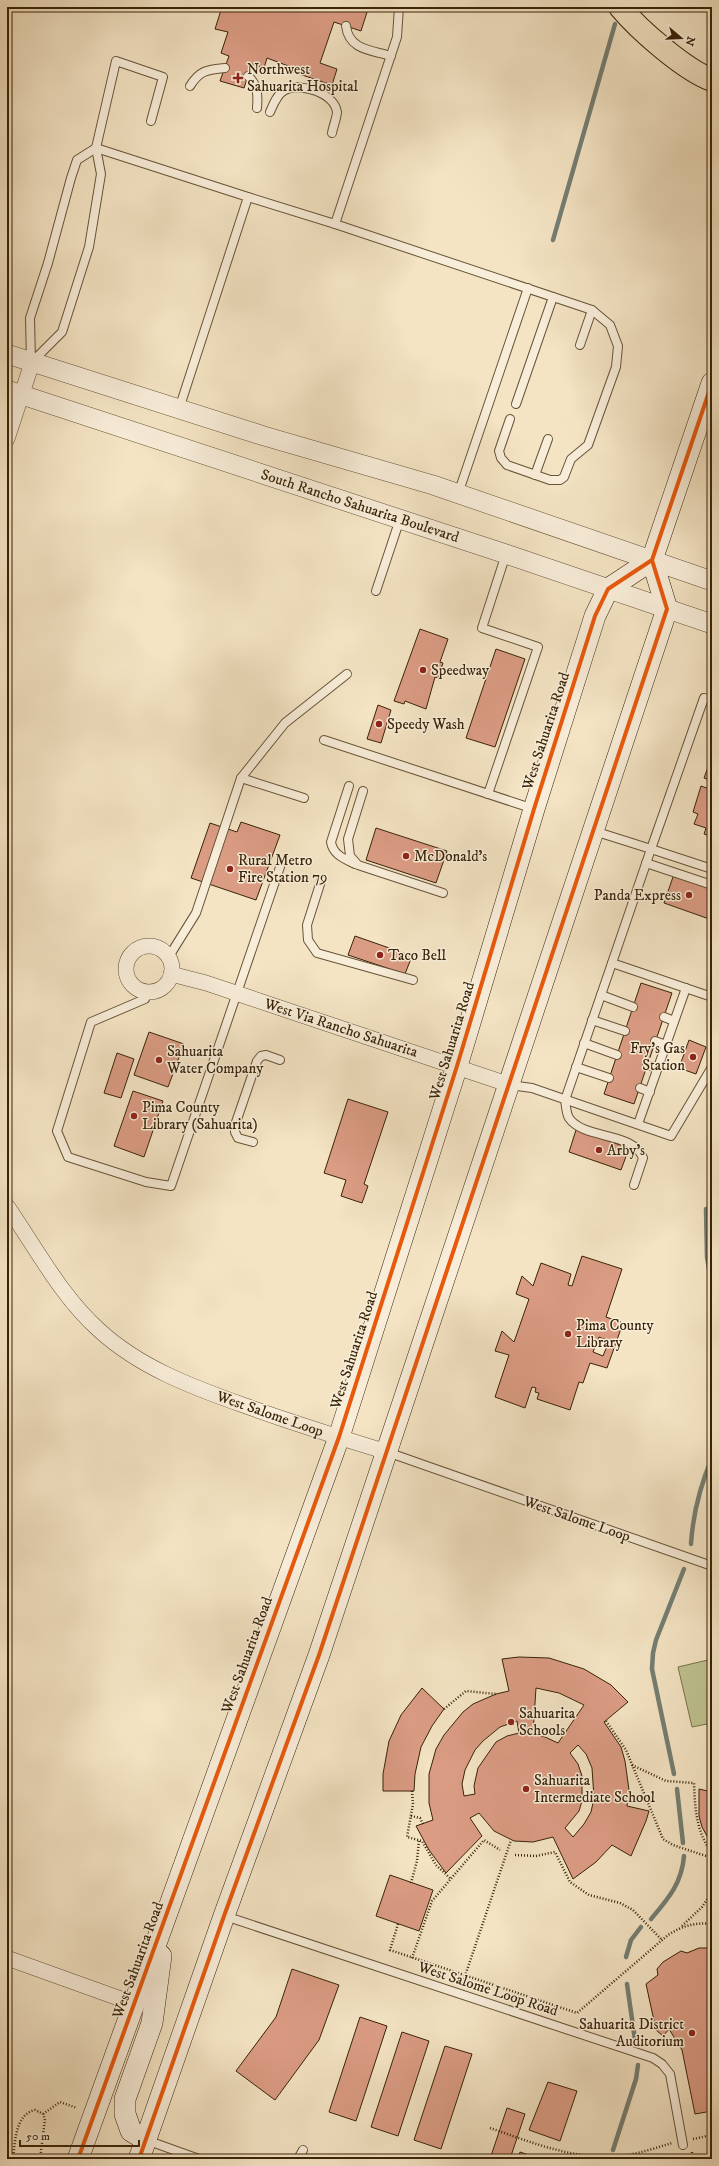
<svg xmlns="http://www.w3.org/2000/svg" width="719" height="2166" font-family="'IM FELL DW Pica',serif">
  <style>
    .green { fill: #bfc391; stroke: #7c734c }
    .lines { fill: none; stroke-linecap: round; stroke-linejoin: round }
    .stream { stroke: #757f74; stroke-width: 4.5 }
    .building { fill: #db9c84; stroke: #382308; fill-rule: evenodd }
    .service-casing { stroke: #675337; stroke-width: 10 }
    .minor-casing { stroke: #675337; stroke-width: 16 }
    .tertiary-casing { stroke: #675337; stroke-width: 20 }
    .secondary-casing { stroke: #382308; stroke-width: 22 }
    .motorway-casing { stroke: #382308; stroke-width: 24 }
    .path { stroke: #382308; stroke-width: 2.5; stroke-dasharray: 1 2; stroke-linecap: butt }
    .service { stroke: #f8edd9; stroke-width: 8 }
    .minor { stroke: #f8edd9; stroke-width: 15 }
    .tertiary { stroke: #f8edd9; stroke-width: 19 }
    .secondary { stroke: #f8edd9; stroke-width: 21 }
    .motorway { stroke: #f4e4c4; stroke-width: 22 }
    .cycleway-casing { stroke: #f8edd9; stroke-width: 6 }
    .cycleway { stroke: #e8590c; stroke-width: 4 }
    .poi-dot { fill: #8f2418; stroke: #f8edd9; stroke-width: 1.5 }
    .labels { text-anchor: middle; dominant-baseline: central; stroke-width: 3; stroke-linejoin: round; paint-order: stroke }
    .poi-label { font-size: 15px; fill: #382308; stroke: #f8edd9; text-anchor: start }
    .street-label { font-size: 15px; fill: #382308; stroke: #f8edd9 }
  </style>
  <rect width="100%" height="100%" fill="#f4e4c4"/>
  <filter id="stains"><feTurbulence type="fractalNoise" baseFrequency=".005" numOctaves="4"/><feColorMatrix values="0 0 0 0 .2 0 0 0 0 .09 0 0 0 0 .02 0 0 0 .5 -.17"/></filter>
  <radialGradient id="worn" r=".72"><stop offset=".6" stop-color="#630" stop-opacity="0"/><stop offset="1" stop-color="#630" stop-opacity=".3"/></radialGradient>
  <polygon class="green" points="712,1659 712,1723 692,1727 678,1667"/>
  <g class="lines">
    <g class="stream">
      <polyline points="553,240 615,24"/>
      <polyline points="706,1209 707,1257 712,1286"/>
      <path d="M 691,1544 C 693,1513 700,1486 712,1458"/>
      <polyline points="674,1774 652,1669 653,1653 656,1640 684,1569"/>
      <polyline points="677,1789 683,1843"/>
      <path d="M 651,1919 C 668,1899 682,1883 684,1856"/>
      <polyline points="626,1957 631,1940 641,1927"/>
      <polyline points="627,1984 635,2040"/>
      <polyline points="613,2150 636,2079 638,2065"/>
    </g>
  </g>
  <g class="building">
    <polygon points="222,7 361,7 368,9 361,31 334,22 320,63 337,69 332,85 290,71 291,67 267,58 264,68 252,64 244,88 220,81 229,56 221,53 228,32 215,29"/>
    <polygon points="420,629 448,639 440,662 443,663 438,678 435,677 426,709 405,701 404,704 394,701"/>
    <polygon points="496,649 525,659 495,747 466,738"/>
    <polygon points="378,705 391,710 381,743 367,739"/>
    <polygon points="712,756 712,781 704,778"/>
    <polygon points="701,786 712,790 712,837 704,834 706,828 694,824 698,814 693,812"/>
    <polygon points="241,822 280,835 256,900 191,878 210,823 237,832"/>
    <polygon points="376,828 447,851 436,883 366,860"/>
    <polygon points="674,874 712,887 712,920 664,903"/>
    <polygon points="355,936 412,956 405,974 348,955"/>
    <polygon points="641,983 672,993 634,1104 604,1094"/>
    <polygon points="149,1032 184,1044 168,1087 134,1075"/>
    <polygon points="689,1040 706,1047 696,1074 679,1068"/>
    <polygon points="117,1053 134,1059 121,1098 104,1093"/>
    <polygon points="133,1091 163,1101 144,1157 114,1146"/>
    <polygon points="348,1099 388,1112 364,1184 368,1186 362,1203 341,1196 346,1180 324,1173"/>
    <polygon points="576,1130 629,1148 621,1170 569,1152"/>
    <path d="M 582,1256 L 622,1269 L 606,1317 L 623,1323 L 607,1368 L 590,1363 L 583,1383 L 579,1382 L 570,1410 L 537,1399 L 539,1393 L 535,1392 L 536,1388 L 532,1387 L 525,1408 L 495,1397 L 509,1355 L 495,1351 L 502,1331 L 514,1342 L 529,1299 L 516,1294 L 522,1276 L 533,1286 L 541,1263 L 571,1274 L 568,1285 L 572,1286 ZM 599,1337 L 609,1341 L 603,1356 L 593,1352 Z"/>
    <path d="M 519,1657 L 549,1658 L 584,1669 L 611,1685 L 628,1702 L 604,1722 L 621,1747 L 625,1761 L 629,1790 L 627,1806 L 649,1811 L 646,1821 L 631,1856 L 612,1845 L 596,1862 L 573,1879 L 553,1837 L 533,1842 L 514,1841 L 494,1831 L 479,1813 L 470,1818 L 482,1836 L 446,1873 L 429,1850 L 416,1826 L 433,1820 L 429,1803 L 429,1774 L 436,1749 L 444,1735 L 463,1712 L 473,1704 L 496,1694 L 509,1691 L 502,1659 ZM 536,1688 L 559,1693 L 584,1705 L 558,1743 L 545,1737 L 533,1734 ZM 517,1721 L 519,1733 L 507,1736 L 496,1742 L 478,1768 L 474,1786 L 475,1794 L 464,1796 L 462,1784 L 465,1770 L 475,1750 L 483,1741 L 500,1727 ZM 578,1745 L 586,1754 L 592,1768 L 594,1798 L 591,1812 L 584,1824 L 573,1837 L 565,1828 L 579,1811 L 582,1801 L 582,1776 L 578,1764 L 570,1753 Z"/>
    <polygon points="422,1688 444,1709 432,1726 421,1747 415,1774 414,1791 383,1791 383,1774 389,1741 401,1715"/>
    <polygon points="699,1789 712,1792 712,1845 702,1827 699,1816"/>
    <polygon points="390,1875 433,1890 419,1931 376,1916"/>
    <polygon points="699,1948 712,1948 712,2111 695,2114 682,2050 669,2029 663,2036 656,2030 646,1984 658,1975 657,1969 663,1962 681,1951 687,1953"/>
    <polygon points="292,1969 339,1985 319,2040 275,2100 236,2071 276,2017"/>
    <polygon points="360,2017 387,2026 356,2121 329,2112"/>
    <polygon points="402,2032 429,2041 398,2136 371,2127"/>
    <polygon points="445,2046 472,2054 441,2149 414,2140"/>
    <polygon points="548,2082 577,2091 560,2141 529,2130"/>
    <polygon points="507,2108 525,2114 510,2159 490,2159"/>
    <polygon points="520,2152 541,2159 518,2159"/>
  </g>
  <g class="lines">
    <g class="service-casing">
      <g id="service">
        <path d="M 346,26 C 349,50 371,50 391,56"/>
        <path d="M 248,76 C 258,85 258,95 257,108"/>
        <path d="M 190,86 C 200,70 207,70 225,68"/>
        <path d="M 270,112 C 273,105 277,94 285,90 C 301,82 334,93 337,112 C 337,117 333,127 332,133"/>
        <polyline points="96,148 248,197 179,409"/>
        <polyline points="248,197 335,224 397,37 399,7"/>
        <polyline points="335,224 592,310 610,325 618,346 616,367 588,445 571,459 564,477 560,480 550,480 507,465 501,458 499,451 510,419"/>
        <polyline points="580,345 592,310"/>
        <polyline points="31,362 30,318 48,263 71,178 77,160 96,148"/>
        <polyline points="32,362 62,332 89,247 101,174 96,148 116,61 163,77 151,121"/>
        <polyline points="516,404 553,297"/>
        <polyline points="535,475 548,439"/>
        <polyline points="458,494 528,288"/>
        <polyline points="376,591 400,519"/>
        <polyline points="712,700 704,698 651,849 712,869"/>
        <polyline points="324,740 534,809"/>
        <polyline points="241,778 304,798"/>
        <path d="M 349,786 L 331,842 C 333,855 345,859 355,864"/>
        <polyline points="363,791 348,839 350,856 358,865 443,893"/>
        <polyline points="488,794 538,647 482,628 506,554"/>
        <polyline points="594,831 651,849 612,963 712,997"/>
        <polyline points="646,863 712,885"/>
        <polyline points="321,881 307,925 308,940 317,953 413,980"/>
        <polyline points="168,958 196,913 241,778 285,723 347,674"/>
        <path d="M 612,963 L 565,1100 C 566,1105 566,1113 569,1118 C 584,1140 633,1131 643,1158 L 634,1185"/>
        <polyline points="144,992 145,999 91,1022 57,1131 68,1157 146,1182 171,1186 280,867"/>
        <polyline points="601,995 633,1007"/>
        <polyline points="664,1017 674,1021"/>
        <polyline points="592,1020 625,1031"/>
        <polyline points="655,1041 666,1045"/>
        <polyline points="584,1043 617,1055"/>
        <polyline points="647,1065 658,1068"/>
        <polyline points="576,1067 609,1078"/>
        <polyline points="510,1085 532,1088 671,1136 712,1067"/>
        <polyline points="640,1088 650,1092"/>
        <polyline points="638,1124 686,988"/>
        <polyline points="253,1142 238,1138 235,1132 235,1125 257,1061 261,1056 266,1055 280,1060"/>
        <polyline points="387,1452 712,1566"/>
        <polyline points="225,1916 653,2058 662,2064 670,2074 683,2145"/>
        <polyline points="146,2140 199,2159"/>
        <polyline points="298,2159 303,2150"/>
      </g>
    </g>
    <g class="minor-casing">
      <g id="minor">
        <polyline points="7,439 32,363"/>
        <circle cx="149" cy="969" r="23"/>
        <polyline points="171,974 206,983 510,1085"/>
        <path d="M 7,1206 C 36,1248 61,1296 99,1330 C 139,1367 192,1387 243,1405 C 290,1422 338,1437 387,1452"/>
        <polyline points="7,1958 135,2004"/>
      </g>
    </g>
    <g class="tertiary-casing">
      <g id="tertiary">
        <polyline points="7,354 264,436 433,485 712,581"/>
        <polyline points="7,390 506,554 712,624"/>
      </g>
    </g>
    <g class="secondary-casing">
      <g id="secondary">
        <polyline points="146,2140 131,2131 125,2114 125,2099 152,2023 161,1956"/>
        <polyline points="78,2159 339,1437 457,1066 534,809 595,616 608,589 652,560"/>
        <polyline points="139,2159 224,1916 319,1655 667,609 652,560 712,383"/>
      </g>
    </g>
    <g class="motorway-casing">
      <path id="motorway" d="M 620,7 C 639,30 685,70 712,80"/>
    </g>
    <g class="path">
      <polyline points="444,1709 466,1691 496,1694"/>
      <polyline points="606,1721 626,1750 663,1839 673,1845 712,1858"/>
      <path d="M 632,1765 L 666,1781 L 694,1783 C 695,1808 696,1832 712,1853"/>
      <polyline points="412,1791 413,1804 407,1837 422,1841 436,1865 451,1879"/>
      <polyline points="411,1816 420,1818 423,1824"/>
      <polyline points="515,1855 536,1856 555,1852 570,1882 589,1895 620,1903 633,1910 662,1940"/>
      <polyline points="411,1883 417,1861 419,1840"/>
      <path d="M 398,1924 L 390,1950 L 577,2013 L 668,1935 C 682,1926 695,1922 712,1924"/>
      <polyline points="682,1926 702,1907 712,1892"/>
      <polyline points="412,1958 432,1901 484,1840 500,1850"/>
      <polyline points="463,1982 511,1840"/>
      <polyline points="43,2114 60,2102 77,2108"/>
      <path d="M 490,2128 C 531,2142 573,2160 618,2156 C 636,2155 655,2148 672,2143"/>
      <polyline points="693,2139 712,2135"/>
      <polyline points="692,2152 693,2159"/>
      <path d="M 13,2159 C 15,2143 15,2114 35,2110 L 43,2114 L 45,2119 L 40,2159"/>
    </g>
    <use href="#service" class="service"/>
    <use href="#minor" class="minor"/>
    <use href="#tertiary" class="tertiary"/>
    <use href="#secondary" class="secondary"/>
    <use href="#motorway" class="motorway"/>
    <g class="cycleway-casing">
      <g id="cycleway">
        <polyline points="78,2159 339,1437 457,1066 534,809 595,616 608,589 652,560"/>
        <polyline points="139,2159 224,1916 319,1655 667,609 652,560 712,383"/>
      </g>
    </g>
    <use href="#cycleway" class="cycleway"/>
  </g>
  <g class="poi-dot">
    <path d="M236 72h4v4h4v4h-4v4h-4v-4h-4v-4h4z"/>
    <circle cx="423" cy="670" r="4"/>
    <circle cx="379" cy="724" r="4"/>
    <circle cx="406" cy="856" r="4"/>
    <circle cx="230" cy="869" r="4"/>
    <circle cx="689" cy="895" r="4"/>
    <circle cx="380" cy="955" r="4"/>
    <circle cx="693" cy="1057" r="4"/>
    <circle cx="159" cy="1060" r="4"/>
    <circle cx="134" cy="1116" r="4"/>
    <circle cx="599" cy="1150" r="4"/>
    <circle cx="568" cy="1334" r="4"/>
    <circle cx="511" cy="1722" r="4"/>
    <circle cx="526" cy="1789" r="4"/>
    <circle cx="692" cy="2033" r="4"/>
  </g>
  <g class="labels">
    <g class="poi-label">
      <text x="247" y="69">Northwest<tspan x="247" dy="17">Sahuarita Hospital</tspan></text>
      <text x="431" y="670">Speedway</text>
      <text x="387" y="724">Speedy Wash</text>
      <text x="414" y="856">McDonald's</text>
      <text x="238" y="860">Rural Metro<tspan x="238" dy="17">Fire Station 79</tspan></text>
      <text x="681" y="895" text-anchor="end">Panda Express</text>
      <text x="388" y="955">Taco Bell</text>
      <text x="685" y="1048" text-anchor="end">Fry's Gas<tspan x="685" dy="17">Station</tspan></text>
      <text x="167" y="1051">Sahuarita<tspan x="167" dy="17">Water Company</tspan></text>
      <text x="142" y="1107">Pima County<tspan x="142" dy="17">Library (Sahuarita)</tspan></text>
      <text x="607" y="1150">Arby's</text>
      <text x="576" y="1325">Pima County<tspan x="576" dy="17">Library</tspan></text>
      <text x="519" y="1713">Sahuarita<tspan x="519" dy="17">Schools</tspan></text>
      <text x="534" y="1780">Sahuarita<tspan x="534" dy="17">Intermediate School</tspan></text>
      <text x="684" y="2024" text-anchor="end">Sahuarita District<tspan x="684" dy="17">Auditorium</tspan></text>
    </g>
    <g class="street-label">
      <text transform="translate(360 506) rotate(18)">South Rancho Sahuarita Boulevard</text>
      <text transform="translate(546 731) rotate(-72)">West Sahuarita Road</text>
      <text transform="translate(341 1028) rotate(18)">West Via Rancho Sahuarita</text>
      <text transform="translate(452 1041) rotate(-73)">West Sahuarita Road</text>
      <text transform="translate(354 1350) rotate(-72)">West Sahuarita Road</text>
      <text transform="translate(270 1414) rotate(19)">West Salome Loop</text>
      <text transform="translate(577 1519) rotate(19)">West Salome Loop</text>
      <text transform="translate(247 1655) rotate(-70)">West Sahuarita Road</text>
      <text transform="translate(138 1960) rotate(-70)">West Sahuarita Road</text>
      <text transform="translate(488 1989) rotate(18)">West Salome Loop Road</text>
    </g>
  </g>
  <rect width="719" height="2166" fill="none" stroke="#f4e4c4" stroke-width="24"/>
  <rect x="8" y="8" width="703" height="2150" fill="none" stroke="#382308" stroke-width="2"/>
  <rect x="12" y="12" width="695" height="2142" fill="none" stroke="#382308"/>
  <g transform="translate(681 38) rotate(109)" stroke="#f8edd9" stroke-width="3" paint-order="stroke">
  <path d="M0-3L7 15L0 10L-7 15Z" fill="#382308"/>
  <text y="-6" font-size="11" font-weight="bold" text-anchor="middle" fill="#382308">N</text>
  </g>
  <path d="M20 2140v6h119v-6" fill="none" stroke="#382308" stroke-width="2"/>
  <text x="26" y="2140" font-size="12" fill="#382308" stroke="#f8edd9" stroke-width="3" paint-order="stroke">50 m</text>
  <rect width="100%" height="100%" filter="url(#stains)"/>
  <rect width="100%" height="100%" fill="url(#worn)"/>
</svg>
